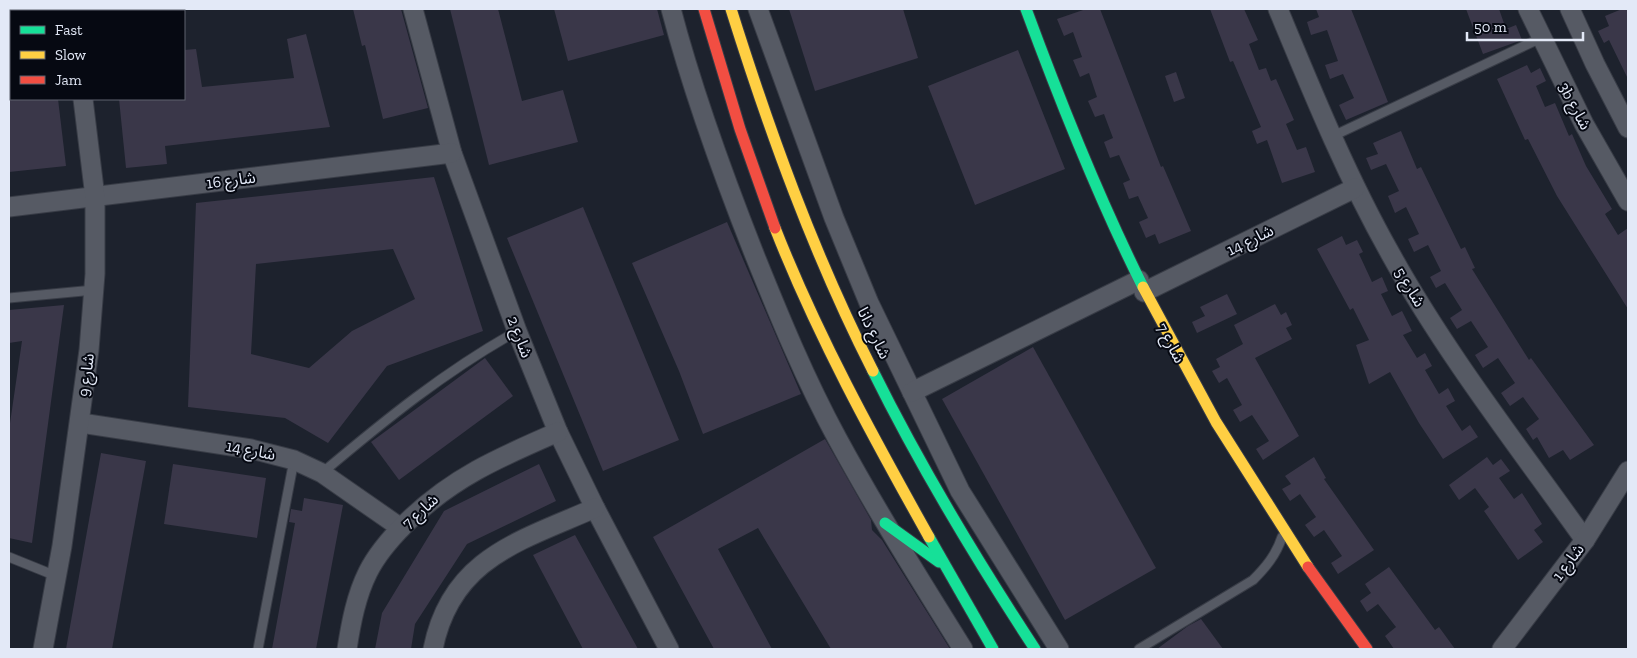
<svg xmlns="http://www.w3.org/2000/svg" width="1637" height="658" font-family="'Zilla Slab','Noto Sans Arabic',serif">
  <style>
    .building { fill: #3a3749; fill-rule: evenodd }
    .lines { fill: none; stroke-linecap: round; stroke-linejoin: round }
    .lane-casing { stroke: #383c46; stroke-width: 11 }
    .street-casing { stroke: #383c46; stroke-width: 21 }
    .fast-casing { stroke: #383c46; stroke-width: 13 }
    .slow-casing { stroke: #383c46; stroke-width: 13 }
    .jam-casing { stroke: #383c46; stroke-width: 13 }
    .lane { stroke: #565a64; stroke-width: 9 }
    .street { stroke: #565a64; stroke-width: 19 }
    .fast { stroke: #16e098; stroke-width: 11 }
    .slow { stroke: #ffcf43; stroke-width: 11 }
    .jam { stroke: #f24e42; stroke-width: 11 }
    .labels { text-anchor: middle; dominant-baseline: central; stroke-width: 4; stroke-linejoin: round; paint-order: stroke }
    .street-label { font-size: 16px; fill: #e3e9f7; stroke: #060912 }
  </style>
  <rect width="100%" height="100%" fill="#1d222d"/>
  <g class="building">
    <polygon points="353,9 401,9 428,108 383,119 365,45 362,46"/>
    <polygon points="450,9 498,9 522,101 563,90 578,142 489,165"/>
    <polygon points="554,9 657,9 664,35 568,61"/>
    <polygon points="789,9 903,9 918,58 815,91"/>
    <polygon points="1086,9 1100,9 1161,167 1163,166 1191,231 1159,244 1155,234 1146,238 1139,222 1148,218 1138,196 1129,199 1123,183 1130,180 1119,155 1110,158 1104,142 1113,138 1104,114 1095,117 1088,101 1097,97 1089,73 1080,77 1073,60 1082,57 1073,32 1064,36 1057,19"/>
    <polygon points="1210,9 1244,9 1258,40 1249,44 1259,70 1266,68 1271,81 1276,79 1294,120 1286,124 1297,150 1306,147 1315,172 1282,183 1267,140 1257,144 1252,131 1261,127 1233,61 1230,62"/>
    <polygon points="1316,9 1351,9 1388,102 1346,120 1339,105 1354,98 1343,74 1330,79 1325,65 1338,61 1327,30 1311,35 1307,22 1319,17"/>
    <polygon points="1466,9 1499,9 1506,29 1516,25 1522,40 1483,54"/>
    <polygon points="1622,9 1628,9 1628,79 1609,40 1604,43 1598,31 1609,26 1605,16"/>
    <polygon points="306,34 330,127 165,146 167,164 126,168 119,99 184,99 184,50 196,49 202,87 294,78 287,39"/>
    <polygon points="1018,50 1065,169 975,205 928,86"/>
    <polygon points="1527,65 1531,73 1540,68 1546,81 1536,86 1545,107 1555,103 1569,136 1572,134 1586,166 1612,209 1605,214 1618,235 1628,228 1628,309 1557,196 1528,139 1525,140 1497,79"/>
    <polygon points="1176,72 1185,98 1174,102 1165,76"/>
    <polygon points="9,99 58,99 66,166 9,172"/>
    <polygon points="1401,131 1417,169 1421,167 1461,249 1465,247 1475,268 1472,269 1529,360 1531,358 1594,445 1570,460 1563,450 1549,458 1537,437 1533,440 1526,429 1539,419 1523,397 1510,406 1501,393 1515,383 1498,358 1483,368 1475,355 1488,347 1471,321 1457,329 1450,318 1462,310 1445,283 1436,288 1430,277 1441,271 1428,245 1414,252 1408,239 1419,234 1406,207 1395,213 1388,196 1399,191 1386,164 1371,170 1366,158 1378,154 1373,143"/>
    <path d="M 434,177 L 483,331 L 387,366 L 328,443 L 285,418 L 188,407 L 196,203 ZM 393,249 L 415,299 L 352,331 L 309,368 L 251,354 L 256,264 Z"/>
    <polygon points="583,207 679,440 603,471 507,238"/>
    <polygon points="727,222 801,394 703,434 679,371 632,263"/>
    <polygon points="1342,236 1346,245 1357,240 1363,252 1359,254 1372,282 1382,277 1388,291 1381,294 1392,316 1402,311 1412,331 1403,335 1417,358 1425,353 1432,366 1425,370 1439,394 1448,388 1455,401 1446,406 1462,431 1470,425 1478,437 1443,459 1419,423 1390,372 1369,384 1356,345 1369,340 1353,308 1350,310 1317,249"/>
    <polygon points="1227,294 1237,314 1197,333 1192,322 1205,316 1200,307"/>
    <polygon points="1275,304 1281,315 1286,312 1292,325 1286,328 1292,339 1255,358 1299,436 1263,460 1256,449 1269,441 1252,415 1240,422 1233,410 1242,405 1227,378 1219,383 1212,371 1220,367 1216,359 1243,344 1234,325"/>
    <polygon points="64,305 32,543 9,538 9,430 22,341 9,343 9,310"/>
    <polygon points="1033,347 1156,568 1065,620 942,399"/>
    <polygon points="485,358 513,396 399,480 371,442"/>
    <polygon points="825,439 871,520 872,530 882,540 950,649 831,649 758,528 718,549 772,649 714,649 653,537"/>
    <polygon points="101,453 146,461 112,649 66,649"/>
    <polygon points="1314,457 1326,478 1324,479 1374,550 1338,574 1331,563 1342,556 1324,530 1314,537 1305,525 1316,517 1300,494 1290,501 1282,489 1291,484 1285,476"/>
    <polygon points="1487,457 1493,465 1501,459 1510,471 1499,478 1514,499 1522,493 1542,524 1534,530 1543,542 1518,560 1484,511 1489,507 1475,488 1459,500 1449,485"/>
    <polygon points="173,464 266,478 257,538 164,524"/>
    <polygon points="539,464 556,501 467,544 415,624 411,649 375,649 382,613 444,511"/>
    <polygon points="304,498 343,505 316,649 272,649 295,523 289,522 291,509 302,511"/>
    <polygon points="575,535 638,649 583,649 533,555"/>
    <polygon points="1389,567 1435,630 1439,627 1455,649 1394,649 1385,636 1396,627 1378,604 1367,612 1360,601 1371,593 1365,584"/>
    <polygon points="1201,619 1223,649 1157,649 1188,626"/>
  </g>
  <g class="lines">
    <g class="lane-casing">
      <g id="lane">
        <polyline points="1333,136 1541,38"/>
        <polyline points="9,298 94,290"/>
        <path d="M 322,473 C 385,420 444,372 517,331"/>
        <polyline points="9,557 56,576"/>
        <polyline points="258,649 294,460"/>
        <path d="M 1139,649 L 1253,580 C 1266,567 1276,555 1282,537"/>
      </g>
    </g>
    <g class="street-casing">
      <g id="street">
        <polyline points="73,9 73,11"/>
        <polyline points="413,9 452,153 517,331 558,432 595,508 669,649"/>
        <path d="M 671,9 C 693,93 723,175 755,256 C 780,318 805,379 837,438 C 876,510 920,580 963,649"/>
        <polyline points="758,9 834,218 869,303 960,491 1059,649"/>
        <path d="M 1278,9 C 1312,91 1346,175 1390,253 C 1446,354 1518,446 1585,540"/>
        <polyline points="1528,9 1584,124 1628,201"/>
        <polyline points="1570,9 1595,64 1628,128"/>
        <polyline points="9,207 452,153"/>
        <polyline points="1144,292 1355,188"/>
        <polyline points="912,392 1139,280"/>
        <polyline points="81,423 251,449 294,460 322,473 401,528"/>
        <polyline points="43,649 62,546 89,350 95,274 95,197 83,99"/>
        <path d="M 347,649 C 351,623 356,596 368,572 C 377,554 391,538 405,524 C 451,478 500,457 558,432"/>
        <path d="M 433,649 C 451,558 520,541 595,508"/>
        <polyline points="1502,649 1585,540 1628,471"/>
      </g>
    </g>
    <g class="fast-casing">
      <g id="fast">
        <path d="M 1026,9 C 1061,104 1098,197 1143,287"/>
        <path d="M 873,371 C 921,468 976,559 1035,649"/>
        <polyline points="885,523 939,562"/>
        <polyline points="929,537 993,649"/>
      </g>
    </g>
    <g class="slow-casing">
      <g id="slow">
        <path d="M 731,9 C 770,133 814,255 873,371"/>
        <path d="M 775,228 C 817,335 873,437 929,537"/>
        <polyline points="1143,287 1216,422 1308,567"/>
      </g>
    </g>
    <g class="jam-casing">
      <g id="jam">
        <polyline points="704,9 740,129 775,228"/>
        <polyline points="1308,567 1367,649"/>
      </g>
    </g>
    <use href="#lane" class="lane"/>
    <use href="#street" class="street"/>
    <use href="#fast" class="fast"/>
    <use href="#slow" class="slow"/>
    <use href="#jam" class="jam"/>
  </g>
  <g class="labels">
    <g class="street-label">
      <text transform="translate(1575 106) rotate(62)">3b شارع</text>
      <text transform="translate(231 180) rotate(-7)">شارع 16</text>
      <text transform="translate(1250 240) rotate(-26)">شارع 14</text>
      <text transform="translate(1410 287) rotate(59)">شارع 5</text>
      <text transform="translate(874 333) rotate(64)">شارع دانا</text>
      <text transform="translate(520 337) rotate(69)">شارع 2</text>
      <text transform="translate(1171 343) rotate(62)">شارع 7</text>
      <text transform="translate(86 375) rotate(-83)">شارع 9</text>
      <text transform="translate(251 450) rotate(11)">شارع 14</text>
      <text transform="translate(420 511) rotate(-42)">شارع 7</text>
      <text transform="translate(1568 562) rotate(-53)">شارع 1</text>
    </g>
  </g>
  <rect width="1637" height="658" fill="none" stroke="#e3e9f7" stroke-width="20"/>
  <rect x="10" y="10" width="175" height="90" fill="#060912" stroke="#5e636e"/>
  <rect x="20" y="26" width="25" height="8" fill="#16e098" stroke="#5e636e"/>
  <text x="55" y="35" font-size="15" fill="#e3e9f7">Fast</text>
  <rect x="20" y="51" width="25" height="8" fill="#ffcf43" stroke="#5e636e"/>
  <text x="55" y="60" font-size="15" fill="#e3e9f7">Slow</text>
  <rect x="20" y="76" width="25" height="8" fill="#f24e42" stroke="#5e636e"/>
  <text x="55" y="85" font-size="15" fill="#e3e9f7">Jam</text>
  <path d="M1467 32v8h116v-8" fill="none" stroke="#e3e9f7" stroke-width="2.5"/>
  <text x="1474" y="32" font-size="15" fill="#e3e9f7" stroke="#060912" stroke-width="4" paint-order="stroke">50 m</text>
</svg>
